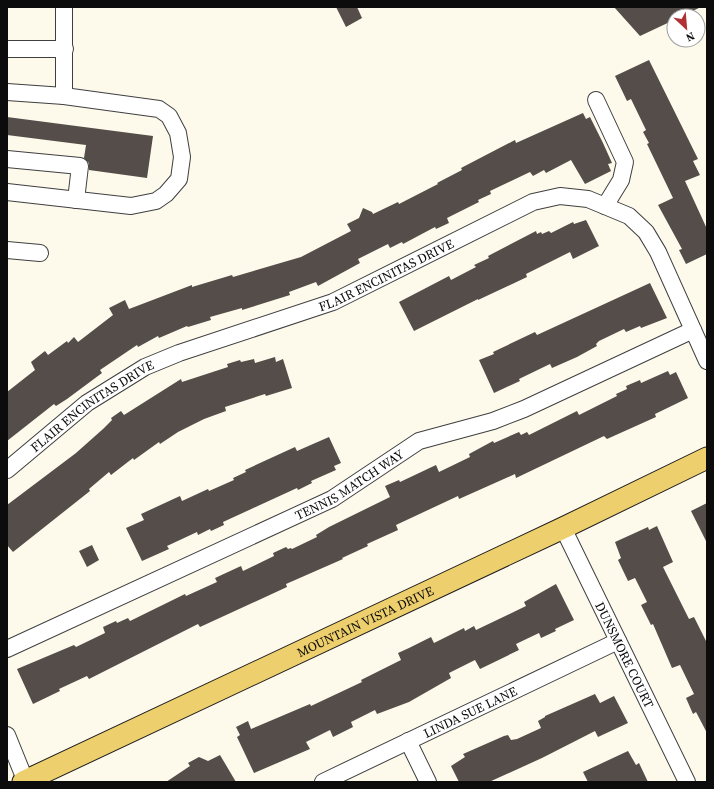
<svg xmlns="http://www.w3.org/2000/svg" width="714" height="789" font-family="'Source Serif 4',serif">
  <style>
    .building { fill: #544d49 }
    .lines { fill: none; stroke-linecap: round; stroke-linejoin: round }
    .minor-casing { stroke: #3f3f3f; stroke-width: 18 }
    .major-casing { stroke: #1d1d1d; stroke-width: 23 }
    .minor { stroke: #fff; stroke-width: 16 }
    .major { stroke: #edcf6d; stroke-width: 21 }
    .labels { text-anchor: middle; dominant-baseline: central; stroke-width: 4; stroke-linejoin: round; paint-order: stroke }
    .street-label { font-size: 13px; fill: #0c0c0c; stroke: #fff }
  </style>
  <rect width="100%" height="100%" fill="#fdfaec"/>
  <g class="building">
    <polygon points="336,7 357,7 362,18 346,27"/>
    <polygon points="614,7 701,7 682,16 674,16 674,20 640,36"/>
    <polygon points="649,60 698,159 693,161 700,175 685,181 707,229 707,254 686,264 679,250 682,249 658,205 673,198 647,144 649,143 643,132 646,130 631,99 627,101 615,76"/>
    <polygon points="583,113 586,119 590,117 603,143 612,163 608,164 611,171 585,184 571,160 546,173 544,170 533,176 530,172 490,191 491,194 478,200 479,202 447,218 449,223 436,229 435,227 403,244 402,242 390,248 388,244 358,259 360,263 318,286 316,282 289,292 290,295 242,310 242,308 210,317 211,320 188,327 187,326 159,338 158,336 138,347 137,345 100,370 102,373 67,399 56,406 54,404 7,441 7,392 35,370 31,362 45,351 48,355 67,341 68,343 74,337 78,342 113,315 109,308 125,300 129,309 192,285 192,287 232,275 233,277 301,257 351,231 347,224 359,218 363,208 372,212 373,214 398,202 399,204 438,184 437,183 462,170 461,168 515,140 516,143"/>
    <polygon points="7,117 153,136 147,178 89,170 89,163 84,158 86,145 7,135"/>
    <polygon points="586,220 599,246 573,259 570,252 526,274 527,277 478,300 478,299 414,331 399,302 449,276 451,280 476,267 474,265 489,258 488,256 536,231 537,234 541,232 542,234 549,231 551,233 573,222 574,224"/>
    <polygon points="650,283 667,318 641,328 640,326 626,332 624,329 599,341 596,344 597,346 577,357 552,368 550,364 519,379 520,381 494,393 479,360 494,354 493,352 535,332 537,335"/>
    <polygon points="275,357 276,362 283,359 292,388 266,396 265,394 225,407 226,411 204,419 178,432 160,444 159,442 134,460 133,458 111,475 109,472 89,489 90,491 13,552 7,545 7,505 76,453 103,429 112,420 111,418 121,411 124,415 181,379 182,382 228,367 227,364 240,360 241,362 254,359 255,363"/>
    <polygon points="668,371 670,375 676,372 688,398 655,414 656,417 607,439 604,436 516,478 515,474 459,499 458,496 396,525 398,530 367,544 368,546 342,558 343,559 286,584 287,587 200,627 198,624 89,679 87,676 59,689 60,691 33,704 17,669 74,645 76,647 105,633 103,627 116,621 117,623 128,618 130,621 185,594 186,596 217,582 215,578 241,566 243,571 274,556 273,553 286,547 288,549 291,548 292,549 317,537 316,535 329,527 390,497 385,486 399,480 400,482 436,465 439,472 470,457 469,454 493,441 494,443 519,432 521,435 527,432 529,435 577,411 579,415 617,396 616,394 627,389 626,386 640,380 641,383"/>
    <polygon points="329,437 341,463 334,466 336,470 311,481 312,483 298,490 297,488 223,522 224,525 211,531 210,529 198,535 197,532 167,546 169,549 142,561 126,528 144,520 141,514 180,496 182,501 208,489 209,491 234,480 233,478 246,472 245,470 295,447 297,451"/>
    <polygon points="707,503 707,543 691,511"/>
    <polygon points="657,526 673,562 663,567 689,619 694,617 707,643 707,733 696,712 693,714 686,698 694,694 680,665 672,668 653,624 651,625 641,605 647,602 635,578 628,581 618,560 621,558 615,542 648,527 649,530"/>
    <polygon points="92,545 99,560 87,567 79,551"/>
    <polygon points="556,584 574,620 555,629 556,631 541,638 539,633 516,644 519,650 480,669 475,660 449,673 451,678 409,702 377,714 375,710 351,722 353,727 333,737 330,730 306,742 310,749 254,773 237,737 240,735 236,727 248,721 251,729 310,704 311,706 362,682 361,680 401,660 398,653 409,648 431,637 434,643 464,628 465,631 474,626 476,630 526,606 524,602"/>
    <polygon points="595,694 600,703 614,696 628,723 598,737 595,731 542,758 489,782 459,782 451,766 465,757 463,754 504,736 508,735 511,740 517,739 541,728 538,721 545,717 545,716"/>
    <polygon points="628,751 636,765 639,763 648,782 588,782 583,772"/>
    <polygon points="220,755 236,782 166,782 190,766 188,763 199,757 208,761"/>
  </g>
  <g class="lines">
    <g class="minor-casing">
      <g id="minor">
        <polyline points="7,49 65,49"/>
        <polyline points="7,92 64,96"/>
        <polyline points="596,100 625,162 621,180 605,206"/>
        <polyline points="7,159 80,166 76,200"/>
        <polyline points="7,192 131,206 156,201 166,194 179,179 182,157 178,133 169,116 159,109 64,96 64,7"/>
        <polyline points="7,250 40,253"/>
        <path id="s1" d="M 7,470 L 87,403 L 145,367 L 179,353 L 333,302 L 533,202 L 560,196 L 588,199 L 629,216 L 646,232 L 658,252 L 707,361"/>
        <path id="s2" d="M 563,528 L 687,782"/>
        <path id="s3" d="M 7,649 L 332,499 L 419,441 L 493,421 L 524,409 L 693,330"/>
        <polyline points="7,735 26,782"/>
        <polyline points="408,741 428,782"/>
        <path id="s4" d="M 323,782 L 618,641"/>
      </g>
    </g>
    <g class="major-casing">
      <g id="major">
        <path id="s5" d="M 23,782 L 563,528 L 707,458"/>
      </g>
    </g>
    <use href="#minor" class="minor"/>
    <use href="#major" class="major"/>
  </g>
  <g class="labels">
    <g class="street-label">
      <text stroke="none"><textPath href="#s1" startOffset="431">FLAIR ENCINITAS DRIVE</textPath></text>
      <text stroke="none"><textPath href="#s1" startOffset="107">FLAIR ENCINITAS DRIVE</textPath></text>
      <text stroke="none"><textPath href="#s3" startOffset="380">TENNIS MATCH WAY</textPath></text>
      <text stroke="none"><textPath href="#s5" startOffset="378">MOUNTAIN VISTA DRIVE</textPath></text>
      <text stroke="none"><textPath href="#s2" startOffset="141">DUNSMORE COURT</textPath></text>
      <text stroke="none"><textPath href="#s4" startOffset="163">LINDA SUE LANE</textPath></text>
    </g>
  </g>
  <rect width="714" height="789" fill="none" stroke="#0c0c0c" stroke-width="16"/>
  <g transform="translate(686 28) rotate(154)"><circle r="19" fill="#ffffff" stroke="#9e9e9e"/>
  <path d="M0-3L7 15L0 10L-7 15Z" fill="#b03034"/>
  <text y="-6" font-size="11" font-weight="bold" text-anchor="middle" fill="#0c0c0c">N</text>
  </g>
</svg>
